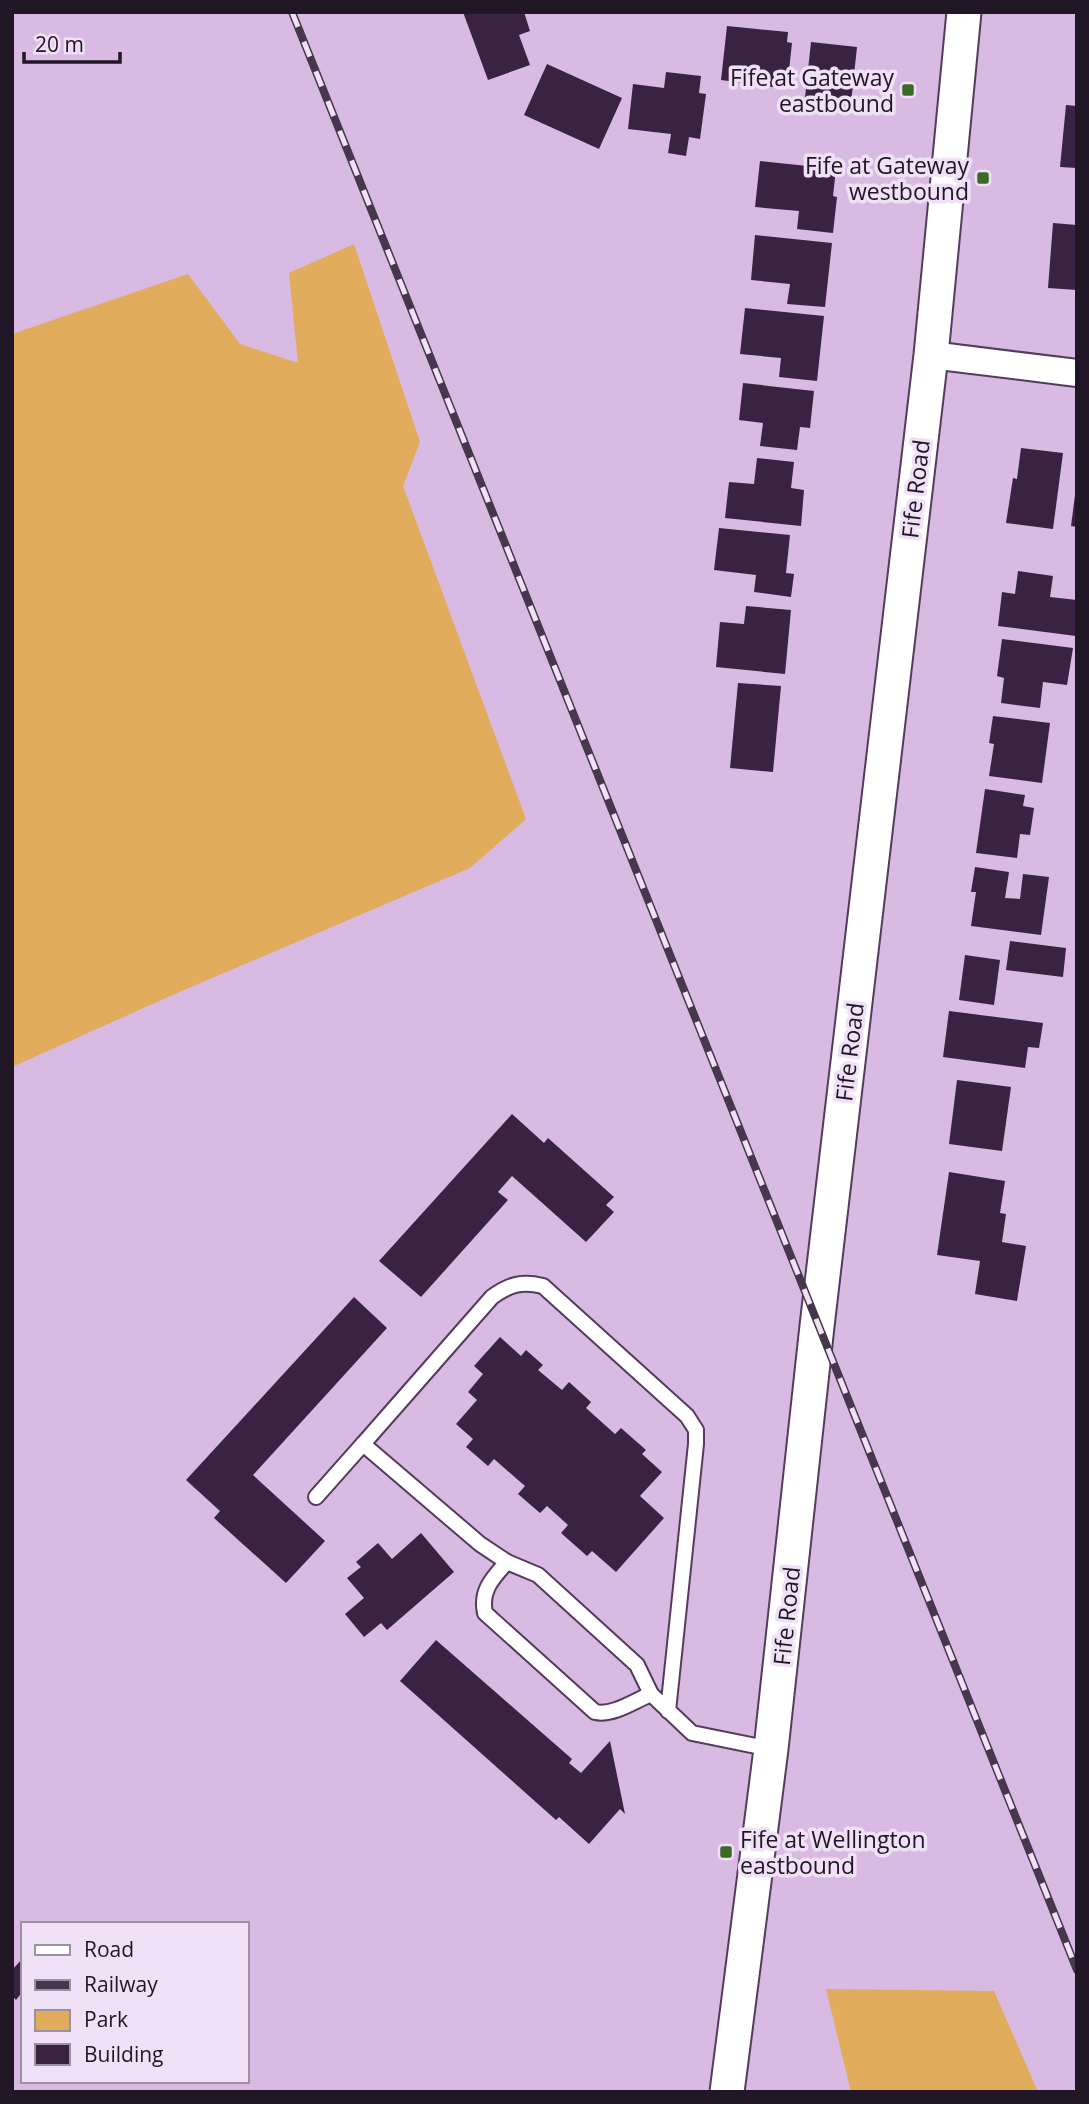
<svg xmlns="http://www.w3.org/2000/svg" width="1089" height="2104" font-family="'Open Sans',sans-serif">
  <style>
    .green { fill: #e1ac5c }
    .building { fill: #3a2243 }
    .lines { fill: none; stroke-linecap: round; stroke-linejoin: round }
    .service-casing { stroke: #543b5e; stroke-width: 18 }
    .minor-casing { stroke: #543b5e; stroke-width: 30 }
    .tertiary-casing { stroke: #543b5e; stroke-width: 37 }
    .service { stroke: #fff; stroke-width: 14 }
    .minor { stroke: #fff; stroke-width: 26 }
    .tertiary { stroke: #fff; stroke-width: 33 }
    .rail-casing { stroke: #46384c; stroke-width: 8 }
    .rail { stroke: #f0e1f6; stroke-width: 5; stroke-dasharray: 16; stroke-linecap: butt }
    .poi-dot { fill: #3d6926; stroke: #f0e1f6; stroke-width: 2.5 }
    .labels { text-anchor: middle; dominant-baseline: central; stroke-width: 7; stroke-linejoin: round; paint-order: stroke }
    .poi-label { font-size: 23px; fill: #201625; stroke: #f0e1f6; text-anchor: end }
    .street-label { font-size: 23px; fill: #201625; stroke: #f0e1f6 }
  </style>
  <rect width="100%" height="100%" fill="#d8bae3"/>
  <g class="green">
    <polygon points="354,244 420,442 403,486 526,819 470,868 177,993 12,1067 12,334 188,274 240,344 298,363 289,273"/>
    <polygon points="826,1989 994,1991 1038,2092 851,2092"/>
  </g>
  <g class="building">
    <polygon points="463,12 524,12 530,31 519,35 530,65 488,80"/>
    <polygon points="727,26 788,32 787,42 792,43 787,89 721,80"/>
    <polygon points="811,42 857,47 850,112 804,107"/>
    <polygon points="547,64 622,98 599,149 524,115"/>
    <polygon points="666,72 701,76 699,93 706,94 700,139 689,137 686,156 668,153 671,134 628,129 633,84 664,88"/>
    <polygon points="1066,105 1077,106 1077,168 1060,167"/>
    <polygon points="760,161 836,169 833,196 837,197 833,233 797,229 799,211 755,207"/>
    <polygon points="1053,223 1077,225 1077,290 1048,288"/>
    <polygon points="755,235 832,243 825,307 787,304 790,284 751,280"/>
    <polygon points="745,308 824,316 817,381 779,377 781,358 740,354"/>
    <polygon points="743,383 814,391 810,428 800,427 797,450 760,446 763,423 739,420"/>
    <polygon points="1021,448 1063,453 1053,529 1006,523 1013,478 1017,479"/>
    <polygon points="757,458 794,462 791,488 804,490 801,526 725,518 729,482 754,484"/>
    <polygon points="1075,495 1077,495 1077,527 1071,526"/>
    <polygon points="719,528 790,535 786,573 794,574 791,597 754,592 756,575 714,570"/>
    <polygon points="1018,571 1053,576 1050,597 1077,600 1076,636 998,626 1002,592 1015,594"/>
    <polygon points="746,606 791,610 785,674 716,667 720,622 744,624"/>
    <polygon points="1002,639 1073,648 1067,685 1043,682 1040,708 1001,703 1004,678 997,676"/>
    <polygon points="738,683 781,686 773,772 730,768"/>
    <polygon points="993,716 1050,723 1042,783 989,776 994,744 989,743"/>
    <polygon points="985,789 1025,795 1023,806 1034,808 1030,835 1020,834 1017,858 976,853"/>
    <polygon points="975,867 1009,872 1005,898 1020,899 1023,874 1049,877 1041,935 971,926 976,892 971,892"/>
    <polygon points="1010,941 1066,948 1063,977 1006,970"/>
    <polygon points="965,955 1000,960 994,1005 959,1000"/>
    <polygon points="949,1011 1043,1023 1039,1048 1028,1047 1025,1068 943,1057"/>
    <polygon points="957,1080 1011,1087 1002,1151 949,1144"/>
    <polygon points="512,1114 544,1143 548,1138 614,1197 606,1205 614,1212 586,1242 512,1176 498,1192 508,1200 421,1297 379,1261"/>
    <polygon points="949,1172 1005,1181 1000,1213 1006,1214 1002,1242 1026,1246 1017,1301 975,1294 980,1261 937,1255"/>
    <polygon points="354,1297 387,1328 253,1475 325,1541 286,1583 214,1518 220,1511 186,1480"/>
    <polygon points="500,1337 521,1356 526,1350 543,1365 538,1370 562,1390 569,1382 591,1402 586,1408 615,1434 621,1428 646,1450 642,1454 662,1472 640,1496 664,1518 616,1572 592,1551 587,1556 561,1533 568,1525 547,1506 540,1513 518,1494 525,1486 494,1459 488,1466 466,1447 473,1439 456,1424 477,1400 468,1392 483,1374 474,1366"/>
    <polygon points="421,1533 454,1572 387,1630 381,1623 364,1637 345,1614 364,1598 347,1578 361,1567 356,1562 378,1543 392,1559"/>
    <polygon points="436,1640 572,1759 569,1763 581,1773 610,1741 625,1814 620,1809 589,1844 559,1817 556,1820 400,1681"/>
    <polygon points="23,1958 23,1997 20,1995 16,2000 12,1996 12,1970"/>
  </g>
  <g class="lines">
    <g class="service-casing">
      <g id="service">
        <polyline points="316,1497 363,1444"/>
        <path d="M 507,1562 C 493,1578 480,1590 485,1613 L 595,1712 C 613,1716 634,1701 651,1694"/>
        <path d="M 668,1711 L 696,1444 L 696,1430 L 687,1416 L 543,1286 C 522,1281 510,1284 492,1297 L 363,1444 L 480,1544 L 507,1562 L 538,1575 L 637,1665 L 651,1694 L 692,1733 L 771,1749"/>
      </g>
    </g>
    <g class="minor-casing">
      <polyline id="minor" points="931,355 1077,373"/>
    </g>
    <g class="tertiary-casing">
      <polyline id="tertiary" points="727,2092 771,1749 817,1326 931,355 964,12"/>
    </g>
    <use href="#service" class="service"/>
    <use href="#minor" class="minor"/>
    <use href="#tertiary" class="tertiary"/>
    <g class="rail-casing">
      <polyline id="rail" points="292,12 1077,1970"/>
    </g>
    <use href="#rail" class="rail"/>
  </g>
  <g class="poi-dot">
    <rect x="901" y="83" width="14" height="14" rx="3.5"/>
    <rect x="976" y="171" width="14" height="14" rx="3.5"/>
    <rect x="719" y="1845" width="14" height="14" rx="3.5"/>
  </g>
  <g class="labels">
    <g class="poi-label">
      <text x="894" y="77">Fife at Gateway<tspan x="894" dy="26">eastbound</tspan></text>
      <text x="969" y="165">Fife at Gateway<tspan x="969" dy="26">westbound</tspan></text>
      <text x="740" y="1839" text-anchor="start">Fife at Wellington<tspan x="740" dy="26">eastbound</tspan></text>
    </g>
    <g class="street-label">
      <text transform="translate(915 489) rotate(-83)">Fife Road</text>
      <text transform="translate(849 1052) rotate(-83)">Fife Road</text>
      <text transform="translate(786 1616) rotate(-84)">Fife Road</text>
    </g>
  </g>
  <rect width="1089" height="2104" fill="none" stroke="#201625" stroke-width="28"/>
  <rect x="21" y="1922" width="228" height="161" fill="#f0e1f6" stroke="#9d90a2" stroke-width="2"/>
  <rect x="35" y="1945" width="35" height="10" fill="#ffffff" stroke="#9d90a2" stroke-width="2"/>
  <text x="84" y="1957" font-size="21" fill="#201625">Road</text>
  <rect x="35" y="1980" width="35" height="10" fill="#46384c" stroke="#9d90a2" stroke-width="2"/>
  <text x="84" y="1992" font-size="21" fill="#201625">Railway</text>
  <rect x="35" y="2010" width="35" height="21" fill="#e1ac5c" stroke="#9d90a2" stroke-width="2"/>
  <text x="84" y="2027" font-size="21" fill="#201625">Park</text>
  <rect x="35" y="2044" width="35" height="21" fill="#3a2243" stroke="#9d90a2" stroke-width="2"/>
  <text x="84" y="2062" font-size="21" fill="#201625">Building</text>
  <path d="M24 52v10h96v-10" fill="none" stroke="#201625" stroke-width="3.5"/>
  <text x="35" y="52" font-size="21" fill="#201625" stroke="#f0e1f6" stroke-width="5" paint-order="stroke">20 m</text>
</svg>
